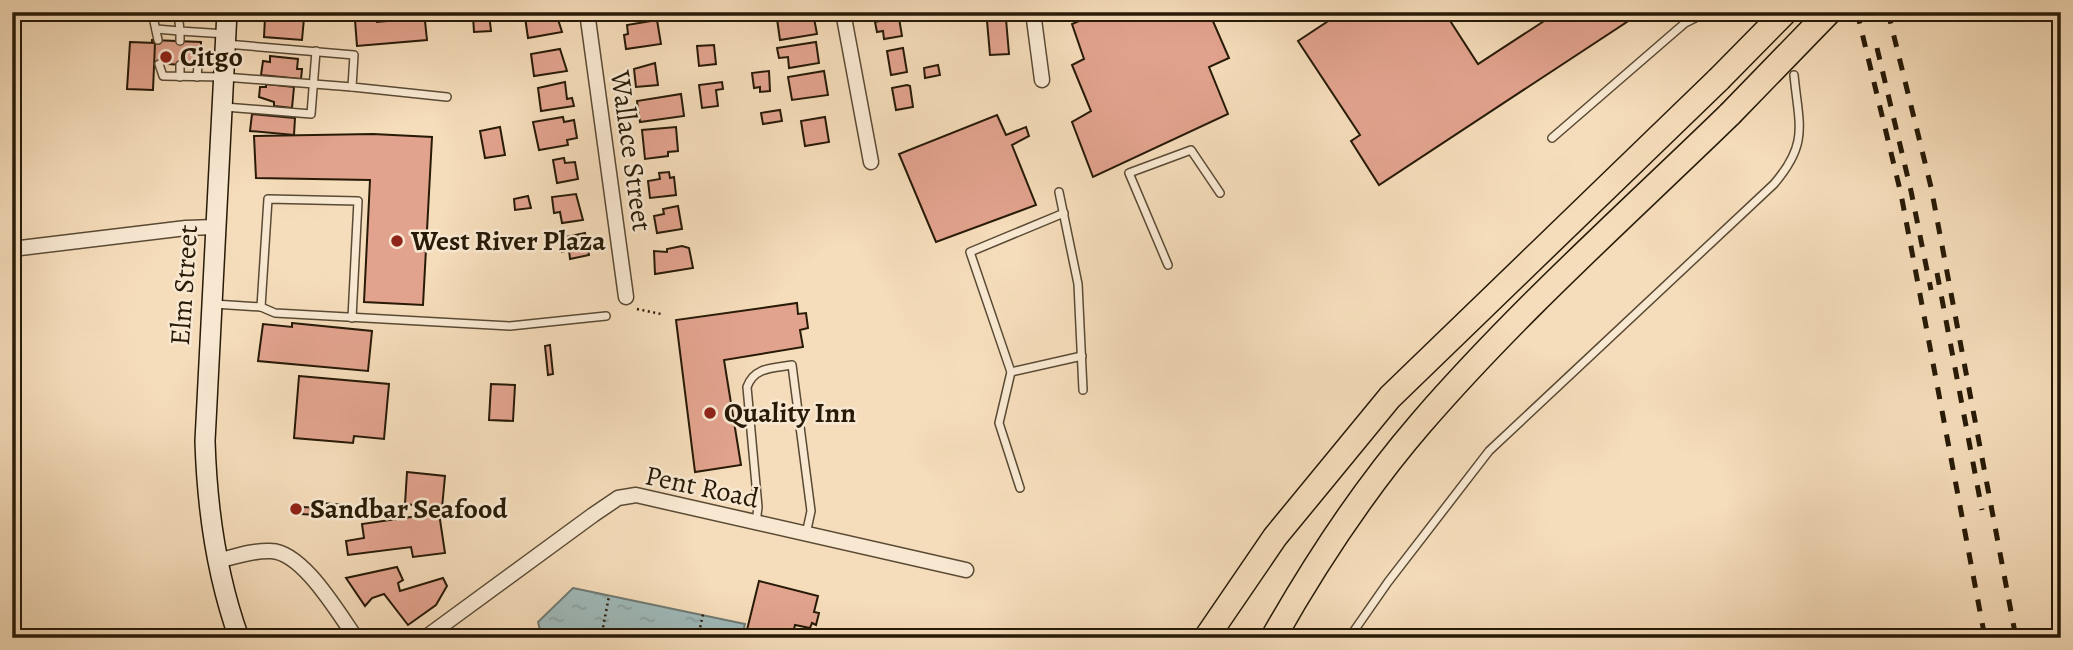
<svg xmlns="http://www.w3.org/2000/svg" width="2073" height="650" font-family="Alegreya,serif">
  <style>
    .water { fill: url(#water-ripples); stroke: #6f7972; stroke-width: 2 }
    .building { fill: #e2a38e; stroke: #271a07; stroke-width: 2 }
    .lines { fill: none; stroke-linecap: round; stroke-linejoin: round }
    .service-casing { stroke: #5a4a34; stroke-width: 10 }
    .minor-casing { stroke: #5a4a34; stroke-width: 17 }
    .secondary-casing { stroke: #271a07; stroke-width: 22 }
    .motorway-casing { stroke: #271a07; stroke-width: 27 }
    .path { stroke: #271a07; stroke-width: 2.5; stroke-dasharray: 2 3.5; stroke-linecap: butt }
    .service { stroke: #f8e8d2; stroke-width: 7 }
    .minor { stroke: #f8e8d2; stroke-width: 14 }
    .secondary { stroke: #f8e8d2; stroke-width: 19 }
    .motorway { stroke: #f5dcba; stroke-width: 24 }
    .rail { stroke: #271a07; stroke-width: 5; stroke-dasharray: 12 12; stroke-linecap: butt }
    .motorway-bridge-casing { stroke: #271a07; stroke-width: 27; stroke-linecap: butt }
    .motorway-bridge { stroke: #f5dcba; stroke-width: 24 }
    .poi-dot { fill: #8f2418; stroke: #f8e8d2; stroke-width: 2.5 }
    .labels { text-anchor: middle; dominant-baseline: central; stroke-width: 5; stroke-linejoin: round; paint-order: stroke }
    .poi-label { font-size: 28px; font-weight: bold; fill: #271a07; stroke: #f8e8d2; text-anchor: start }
    .street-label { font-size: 28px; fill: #271a07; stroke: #f8e8d2 }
  </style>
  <defs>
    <pattern id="water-ripples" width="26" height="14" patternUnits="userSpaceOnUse" patternTransform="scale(1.75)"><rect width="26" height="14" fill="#9fb9b9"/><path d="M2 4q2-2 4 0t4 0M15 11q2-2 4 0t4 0" fill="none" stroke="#899e9e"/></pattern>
  </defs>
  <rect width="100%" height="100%" fill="#f5dcba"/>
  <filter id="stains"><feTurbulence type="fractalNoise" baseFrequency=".00286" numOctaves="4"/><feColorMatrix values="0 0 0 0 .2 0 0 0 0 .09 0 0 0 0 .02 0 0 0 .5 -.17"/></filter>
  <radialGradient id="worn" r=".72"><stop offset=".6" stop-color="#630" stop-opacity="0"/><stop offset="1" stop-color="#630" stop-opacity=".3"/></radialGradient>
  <polygon class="water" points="573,588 745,624 742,636 748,638 542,638 538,622"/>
  <g class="building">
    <polygon points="386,12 424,12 427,40 357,46 355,20 376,18 377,22 386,21"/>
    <polygon points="898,12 902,36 884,39 883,31 877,32 875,22 880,21 879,13"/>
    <polygon points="1100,12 1209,12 1229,58 1209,67 1228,114 1093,177 1072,122 1091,111 1072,65 1084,59 1072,24"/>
    <polygon points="1342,12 1452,12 1447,16 1478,64 1558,12 1642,12 1379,185 1351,141 1360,135 1298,41"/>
    <polygon points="556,13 562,32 528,38 525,17"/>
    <polygon points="813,13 817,34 780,40 777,19"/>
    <polygon points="489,14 491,31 474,32 473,16"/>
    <polygon points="270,15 304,18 302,40 264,37 265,18 270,18"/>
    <polygon points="1006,19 1009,54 990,55 987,21"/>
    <polygon points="657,20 661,44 626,49 624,35 628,34 627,25"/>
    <polygon points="152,40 201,42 200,66 151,63"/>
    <polygon points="130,42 155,43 153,90 127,89"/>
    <polygon points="816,42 819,63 789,68 788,57 779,58 777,48"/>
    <polygon points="714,45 716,64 699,66 697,46"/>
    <polygon points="903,48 907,72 891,75 887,51"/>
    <polygon points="560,49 567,71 534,76 531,54"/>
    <polygon points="270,56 298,59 297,69 302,69 301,79 261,75 263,61 270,62"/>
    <polygon points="655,63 658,85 636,87 634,69"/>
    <polygon points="938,65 940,75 925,78 924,68"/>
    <polygon points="769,71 770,91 760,92 760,87 754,88 752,73"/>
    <polygon points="824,71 828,95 792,100 788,77"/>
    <polygon points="565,82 567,99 572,98 574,106 541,111 538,88"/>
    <polygon points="722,82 723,89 716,90 718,106 702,108 699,85"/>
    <polygon points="266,84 294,87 292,108 274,106 274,102 259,97 260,87 266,87"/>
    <polygon points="907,85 910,86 913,107 896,110 892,88"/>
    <polygon points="681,94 684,116 640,122 637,101"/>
    <polygon points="780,110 782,121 763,124 761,113"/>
    <polygon points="252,114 295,118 294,135 250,131"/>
    <polygon points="997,115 1006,135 1026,127 1029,136 1012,145 1036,205 936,242 899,154"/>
    <polygon points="563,117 564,122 574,120 577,138 567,140 568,145 539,150 533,122"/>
    <polygon points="825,117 829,142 805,146 801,121"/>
    <polygon points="500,127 505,155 485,158 480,131"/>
    <polygon points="676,127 678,151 668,152 668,156 645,159 642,130"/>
    <polygon points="373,134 432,137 423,305 364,302 370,180 256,178 254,136"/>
    <polygon points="564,158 565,163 575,162 578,179 557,183 553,160"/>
    <polygon points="669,172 670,178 674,177 676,195 650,198 648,181 660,179 659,173"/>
    <polygon points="576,194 583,220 562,223 560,212 554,213 552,197"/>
    <polygon points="528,196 531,208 515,210 514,199"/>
    <polygon points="678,206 682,229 657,233 654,216 664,214 663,209"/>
    <polygon points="585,233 589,255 570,259 569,250 562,252 560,241 567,240 566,237"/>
    <polygon points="682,246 689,248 693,268 655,274 654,251 667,252 667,249"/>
    <polygon points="797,303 798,314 806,313 808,328 800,330 803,347 724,360 741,465 695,472 676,320"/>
    <polygon points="292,323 372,331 368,371 258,361 263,324 292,327"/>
    <polygon points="550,345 553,374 548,375 545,346"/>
    <polygon points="299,376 389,384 384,439 354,436 353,443 294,438"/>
    <polygon points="491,384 515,385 513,421 489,420"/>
    <polygon points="407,472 445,476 442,508 405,504"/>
    <polygon points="322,503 344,505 343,517 302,514 303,507 322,508"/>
    <polygon points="439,513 445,553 413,557 411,547 348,555 346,541 364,538 362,524"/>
    <polygon points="397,567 403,580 398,583 400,591 443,578 447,586 436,605 408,625 384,594 372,598 365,606 346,578"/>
    <polygon points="759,581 818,596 814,612 819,613 816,625 812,623 810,628 795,625 792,638 763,638 746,634"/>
  </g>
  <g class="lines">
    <g class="service-casing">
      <g id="service">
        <polyline points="152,12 158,40"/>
        <polyline points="178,12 180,31 226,34"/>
        <polyline points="156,29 180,31 180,41"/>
        <polyline points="226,44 354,55 352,87 447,97"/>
        <polyline points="159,64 163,76 224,77 352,87"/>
        <polyline points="180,77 180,65"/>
        <polyline points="197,77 198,65"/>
        <polyline points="225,107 311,114 316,51"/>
        <polyline points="1552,138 1685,23 1707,12"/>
        <polyline points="1059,192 1078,284 1083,390"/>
        <polyline points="1168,265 1129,173 1191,150 1220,193"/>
        <polyline points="214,304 261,307 275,313 510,326 606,316"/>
        <polyline points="261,307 268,199 358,201 352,318"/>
        <polyline points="1011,372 1082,356"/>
        <polyline points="1020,488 999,423 1011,372 970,252 1064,213"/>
        <path d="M 756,523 L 758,507 L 747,387 C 754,367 773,368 792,365 L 811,511 L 806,534"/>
        <path d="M 1349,638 L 1388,582 L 1489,451 L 1774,184 C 1809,143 1799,126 1794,75"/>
      </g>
    </g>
    <g class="minor-casing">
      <g id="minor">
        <polyline points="587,12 626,297"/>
        <polyline points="843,12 871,162"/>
        <polyline points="1033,12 1042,80"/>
        <polyline points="12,249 186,228 215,227"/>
        <path d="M 217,561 C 234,557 253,550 271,551 C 303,552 338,613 356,638"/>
        <polyline points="425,638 593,515 618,498 636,495 966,570"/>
      </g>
    </g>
    <g class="secondary-casing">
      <path id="secondary" d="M 227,12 L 205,441 C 207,508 216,574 239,638"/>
    </g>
    <g class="motorway-casing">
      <g id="motorway">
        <polyline points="1206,638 1275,537 1390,397 1719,79"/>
        <path d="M 1273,638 C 1316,562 1364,489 1421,423 C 1516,313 1626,215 1730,114"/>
      </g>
    </g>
    <g class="path">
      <polyline points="637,309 661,314"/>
      <polyline points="601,638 609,596"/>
      <polyline points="698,638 703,614"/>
      <polyline points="808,638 809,636"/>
    </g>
    <use href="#service" class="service"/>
    <use href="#minor" class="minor"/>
    <use href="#secondary" class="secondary"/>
    <use href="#motorway" class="motorway"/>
    <g class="rail">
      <polyline points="1857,12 1901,194 1985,638"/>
      <polyline points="1888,12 1931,187 2016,638"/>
      <polyline points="1877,48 1911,191 1931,290"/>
      <polyline points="1937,273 1982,510"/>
    </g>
    <g class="motorway-bridge-casing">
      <g id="motorway-bridge">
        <polyline points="1719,79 1785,12"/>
        <polyline points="1730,114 1829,12"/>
      </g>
    </g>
    <use href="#motorway-bridge" class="motorway-bridge"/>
  </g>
  <g class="poi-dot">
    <circle cx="166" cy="57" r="7"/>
    <circle cx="397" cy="241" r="7"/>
    <circle cx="710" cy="413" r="7"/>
    <circle cx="296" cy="509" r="7"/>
  </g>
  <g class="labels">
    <g class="poi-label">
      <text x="180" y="57">Citgo</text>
      <text x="411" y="241">West River Plaza</text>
      <text x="724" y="413">Quality Inn</text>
      <text x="310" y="509">Sandbar Seafood</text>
    </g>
    <g class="street-label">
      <text transform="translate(631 151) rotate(82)">Wallace Street</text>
      <text transform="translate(184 285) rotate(-86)">Elm Street</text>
      <text transform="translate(702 487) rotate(12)">Pent Road</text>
    </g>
  </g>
  <rect width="2073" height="650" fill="none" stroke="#f5dcba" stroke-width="42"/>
  <rect x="14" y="14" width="2045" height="622" fill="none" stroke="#271a07" stroke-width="3.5"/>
  <rect x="21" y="21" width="2031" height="608" fill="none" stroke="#271a07" stroke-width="2"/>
  <rect width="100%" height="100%" filter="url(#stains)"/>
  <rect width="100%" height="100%" fill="url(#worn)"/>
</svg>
